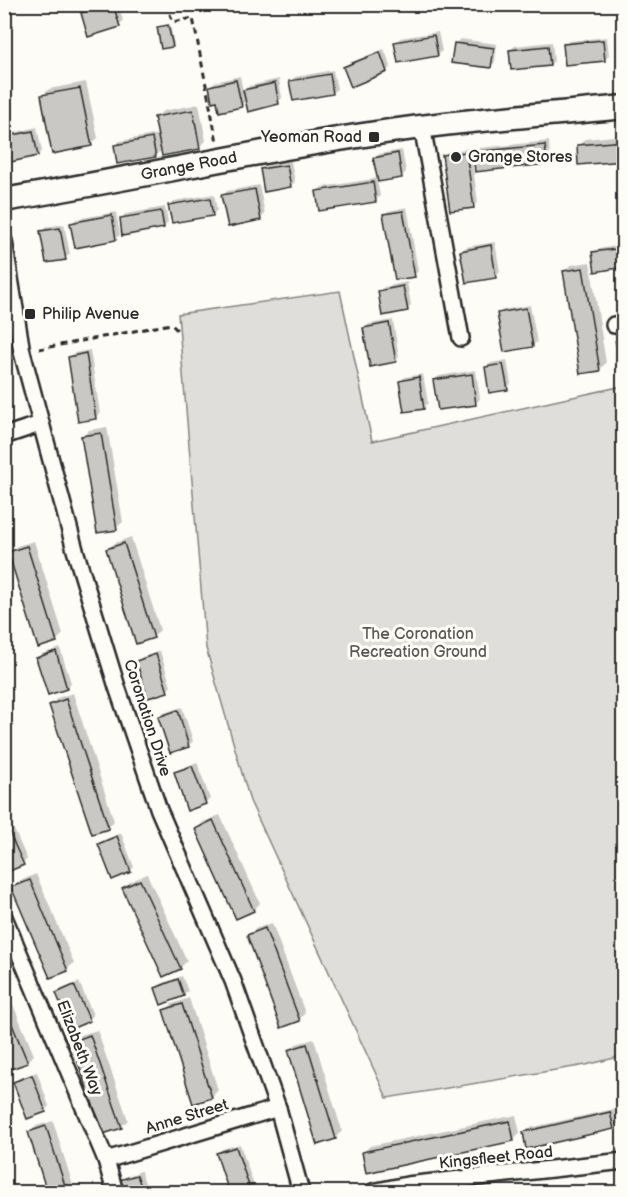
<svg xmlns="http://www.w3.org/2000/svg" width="628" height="1197" font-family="'Balsamiq Sans',sans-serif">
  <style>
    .green { fill: #dfdeda; stroke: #858482; stroke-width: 1.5 }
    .shadow { fill: #0003 }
    .building { fill: #c9c8c4; stroke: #2b2b2b; stroke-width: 1.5 }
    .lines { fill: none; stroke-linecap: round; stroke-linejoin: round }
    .street-casing { stroke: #2b2b2b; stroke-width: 20 }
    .secondary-casing { stroke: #2b2b2b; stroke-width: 27 }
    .path { stroke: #2b2b2b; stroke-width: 3; stroke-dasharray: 6 4.5; stroke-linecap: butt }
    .street { stroke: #fdfcf7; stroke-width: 15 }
    .secondary { stroke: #fdfcf7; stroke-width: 22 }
    .poi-dot { fill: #2b2b2b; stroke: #fdfcf7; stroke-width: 2 }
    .labels { text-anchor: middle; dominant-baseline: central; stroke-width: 6; stroke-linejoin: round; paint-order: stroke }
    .poi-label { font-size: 16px; fill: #2b2b2b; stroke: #fdfcf7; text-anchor: start }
    .street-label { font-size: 16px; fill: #2b2b2b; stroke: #fdfcf7 }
    .park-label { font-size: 16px; fill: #585857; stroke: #fdfcf7 }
  </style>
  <rect width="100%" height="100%" fill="#fdfcf7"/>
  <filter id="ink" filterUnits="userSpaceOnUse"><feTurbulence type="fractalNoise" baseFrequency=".0167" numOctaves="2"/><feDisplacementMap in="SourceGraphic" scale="12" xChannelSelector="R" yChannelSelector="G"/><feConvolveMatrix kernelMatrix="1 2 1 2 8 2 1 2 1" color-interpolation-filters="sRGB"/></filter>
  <g filter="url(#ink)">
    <polygon class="green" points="340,291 372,441 623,386 623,1056 586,1065 387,1098 250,801 206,648 178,314"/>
    <g class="shadow">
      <polygon points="100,4 118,4 123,21 119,25 82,13 87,9"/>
      <polygon points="170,24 174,44 172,46 159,27"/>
      <polygon points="438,32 442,51 437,55 396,43 400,38"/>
      <polygon points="607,37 609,55 605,60 565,45 569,41"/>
      <polygon points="460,39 497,44 495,62 490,67 456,43"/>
      <polygon points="552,42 554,61 550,65 510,50 515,46"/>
      <polygon points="384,49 391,66 387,71 352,85 344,68 349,63"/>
      <polygon points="333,70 337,89 332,93 291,81 295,77"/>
      <polygon points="240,76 243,92 249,86 279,79 282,98 278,102 247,100 241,106 218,99 210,86 215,82"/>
      <polygon points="86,82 98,138 91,144 42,96 49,89"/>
      <polygon points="199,104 206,141 199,147 162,149 155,156 115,145 120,141 159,134 156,117 163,111"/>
      <polygon points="37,127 42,151 37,155 7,161 4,135"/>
      <polygon points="624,135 624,159 578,146 585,139"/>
      <polygon points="549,141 550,159 546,163 474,153 479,148"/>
      <polygon points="470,148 478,202 473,206 443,156 448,152"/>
      <polygon points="402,150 406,172 402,176 377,181 380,196 375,201 317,191 322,187 379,178 375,158 379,154"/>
      <polygon points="291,161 295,182 290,186 261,170 266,166"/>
      <polygon points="259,185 265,214 260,219 223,196 227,191"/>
      <polygon points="214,194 217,210 212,215 170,206 174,201"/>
      <polygon points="165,207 168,222 164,227 121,219 125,214"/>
      <polygon points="407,207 418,271 414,275 385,215 389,211"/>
      <polygon points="116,212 120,235 115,239 72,223 76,219"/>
      <polygon points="64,224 70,254 65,258 42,232 46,227"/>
      <polygon points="495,242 500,272 496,277 462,251 466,247"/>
      <polygon points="624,245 624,266 594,253 598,249"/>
      <polygon points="590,262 606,363 599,370 564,272 571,265"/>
      <polygon points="407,282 411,305 407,310 379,291 384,287"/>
      <polygon points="530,305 537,342 532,346 499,314 503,310"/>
      <polygon points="393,320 399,357 395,361 365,328 369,324"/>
      <polygon points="90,350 100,413 96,417 69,357 74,353"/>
      <polygon points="507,360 511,384 507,388 486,367 491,363"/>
      <polygon points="476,370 480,399 476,403 435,380 439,376"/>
      <polygon points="423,374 428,403 423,407 401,381 405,377"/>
      <polygon points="107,427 123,522 116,528 83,437 89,430"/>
      <polygon points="131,537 160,630 153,637 108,549 115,543"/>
      <polygon points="34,541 63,634 56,641 10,553 17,546"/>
      <polygon points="60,648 71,683 67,687 49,693 38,658 42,654"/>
      <polygon points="160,651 171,686 167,691 138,661 142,657"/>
      <polygon points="73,693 114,821 108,827 51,705 57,698"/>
      <polygon points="182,707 193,741 189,745 171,751 160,717 164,713"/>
      <polygon points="197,762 210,799 205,803 175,773 180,769"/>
      <polygon points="220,815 260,903 254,910 237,917 197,829 203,822"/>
      <polygon points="12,825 27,859 23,863 6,871 4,867 4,828"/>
      <polygon points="121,833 134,867 130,871 99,844 104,840"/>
      <polygon points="36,874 74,963 67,969 13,887 20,881"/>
      <polygon points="147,874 187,961 180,968 124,888 130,882"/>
      <polygon points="272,923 305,1013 299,1020 248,936 255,929"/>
      <polygon points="182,976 188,991 183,995 157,988 161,984"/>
      <polygon points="79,982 93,1015 89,1019 57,993 62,989"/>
      <polygon points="4,983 34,1055 27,1061 4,1049"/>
      <polygon points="189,998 218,1090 212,1097 165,1011 172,1004"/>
      <polygon points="97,1030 128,1120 121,1127 73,1042 80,1035"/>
      <polygon points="314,1039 342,1131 336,1137 318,1143 290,1051 296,1044"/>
      <polygon points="37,1072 49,1106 45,1111 15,1082 19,1078"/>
      <polygon points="614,1109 618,1123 613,1128 524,1133 529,1128"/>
      <polygon points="516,1115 520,1133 513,1140 363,1152 370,1146"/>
      <polygon points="53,1121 75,1192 48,1192 29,1132 36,1126"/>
      <polygon points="240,1144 256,1192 230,1192 218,1154 222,1149"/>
      <polygon points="141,1171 148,1192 124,1192 120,1181 125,1177"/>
    </g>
    <g class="building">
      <polygon points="107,4 113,4 120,27 88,37 81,13"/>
      <polygon points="168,25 173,47 161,49 157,27"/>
      <polygon points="434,35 438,56 398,63 394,42"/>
      <polygon points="603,40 605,61 565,65 563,44"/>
      <polygon points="454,43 494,48 491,68 451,63"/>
      <polygon points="548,46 550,66 511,70 509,50"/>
      <polygon points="380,52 387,72 351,87 343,67"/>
      <polygon points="330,74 333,94 293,101 289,81"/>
      <polygon points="236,80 242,107 219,112 217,101 212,102 209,86"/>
      <polygon points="275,83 279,104 248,112 243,90"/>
      <polygon points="80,88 92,146 52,154 41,95"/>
      <polygon points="193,110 200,149 162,156 154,117"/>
      <polygon points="33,131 38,156 6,163 4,137"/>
      <polygon points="152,138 156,157 117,164 114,145"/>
      <polygon points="624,141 624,161 578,165 577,145"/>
      <polygon points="545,145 547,164 475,172 473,152"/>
      <polygon points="466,152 474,208 450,211 442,155"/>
      <polygon points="398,153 402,178 378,182 373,158"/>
      <polygon points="287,165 291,187 264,192 260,169"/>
      <polygon points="373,182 376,202 319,211 316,191"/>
      <polygon points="255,189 261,220 228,227 221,195"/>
      <polygon points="210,198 213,216 172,223 168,205"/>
      <polygon points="161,211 164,228 122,236 120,218"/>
      <polygon points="403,211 415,277 395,280 383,214"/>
      <polygon points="112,215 116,240 75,248 70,223"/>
      <polygon points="60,228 66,260 46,263 40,231"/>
      <polygon points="491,245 496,278 466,283 460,251"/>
      <polygon points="624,248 624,267 595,272 592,252"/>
      <polygon points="583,268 600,371 580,374 563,271"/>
      <polygon points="403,286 408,311 382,316 378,291"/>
      <polygon points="526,308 533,347 504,352 497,313"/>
      <polygon points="389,323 396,362 370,367 363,328"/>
      <polygon points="86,353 96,419 78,422 68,357"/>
      <polygon points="503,364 508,390 489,393 485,367"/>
      <polygon points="472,374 476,405 438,410 433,380"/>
      <polygon points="419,377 424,409 404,412 399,381"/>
      <polygon points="101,433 117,530 97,533 81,436"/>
      <polygon points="124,543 154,638 136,644 106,549"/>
      <polygon points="27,546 57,642 38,648 8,552"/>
      <polygon points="56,651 67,689 48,695 36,658"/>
      <polygon points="156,654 168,692 148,698 136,661"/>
      <polygon points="66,699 109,829 92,834 49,705"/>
      <polygon points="178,710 189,747 170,753 158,717"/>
      <polygon points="192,766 206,804 187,811 174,772"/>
      <polygon points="213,820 254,911 236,919 195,829"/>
      <polygon points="7,828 24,865 5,873 4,829"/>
      <polygon points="117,836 131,872 112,880 98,844"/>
      <polygon points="30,880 68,971 50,978 11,887"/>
      <polygon points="140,880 181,969 163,977 122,888"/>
      <polygon points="265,928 300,1021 281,1028 247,935"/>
      <polygon points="178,979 184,996 161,1005 155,988"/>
      <polygon points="74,985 90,1021 71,1029 56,993"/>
      <polygon points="182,1004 212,1098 193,1104 163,1010"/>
      <polygon points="4,1005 28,1063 11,1069 4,1053"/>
      <polygon points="90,1035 122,1128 103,1134 71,1042"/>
      <polygon points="307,1044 336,1139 317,1145 288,1050"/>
      <polygon points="32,1075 46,1112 27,1119 13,1082"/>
      <polygon points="610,1112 614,1129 526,1149 523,1132"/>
      <polygon points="510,1121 514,1141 366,1173 362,1152"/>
      <polygon points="46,1126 67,1192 47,1192 28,1132"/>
      <polygon points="236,1147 251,1192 229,1192 216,1153"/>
      <polygon points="137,1175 143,1192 122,1192 119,1180"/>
    </g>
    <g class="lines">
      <g class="street-casing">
        <g id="street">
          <polyline points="422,126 461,338"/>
          <polyline points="4,241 22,352 75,550 117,687 159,810 233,981 278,1108 301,1192"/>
          <polyline points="614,325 624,324"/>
          <polyline points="4,436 40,424"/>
          <polyline points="4,917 106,1160 115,1192"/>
          <polyline points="106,1160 278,1108"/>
          <polyline points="372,1192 407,1185 624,1161"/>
        </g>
      </g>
      <g class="secondary-casing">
        <g id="secondary">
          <path id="s1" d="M 4,200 C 143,177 281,145 420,127 C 487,118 556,114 624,107"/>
        </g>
      </g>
      <g class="path">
        <polyline points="166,4 173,22 193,18 217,142"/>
        <polyline points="616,340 624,386"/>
        <polyline points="39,349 171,324 180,333"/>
      </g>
      <use href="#street" class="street"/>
      <use href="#secondary" class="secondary"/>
    </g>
  </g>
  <g class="poi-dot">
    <rect x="368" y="131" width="12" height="12" rx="3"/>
    <circle cx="456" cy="157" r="6"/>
    <rect x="24" y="308" width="12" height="12" rx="3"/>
  </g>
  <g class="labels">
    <g class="poi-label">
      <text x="362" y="137" text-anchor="end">Yeoman Road</text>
      <text x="468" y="157">Grange Stores</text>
      <text x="42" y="314">Philip Avenue</text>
    </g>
    <g class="street-label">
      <text stroke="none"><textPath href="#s1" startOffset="188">Grange Road</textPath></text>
      <text transform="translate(147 718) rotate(72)">Coronation Drive</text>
      <text transform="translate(79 1048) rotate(69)">Elizabeth Way</text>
      <text transform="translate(187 1117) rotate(-17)">Anne Street</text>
      <text transform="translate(496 1158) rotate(-6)">Kingsfleet Road</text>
    </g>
    <g class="park-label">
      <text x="418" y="634">The Coronation<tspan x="418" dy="18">Recreation Ground</tspan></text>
    </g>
  </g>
  <rect width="628" height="1197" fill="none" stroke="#fdfcf7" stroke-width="24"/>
  <rect x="12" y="12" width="604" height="1173" fill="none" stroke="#2b2b2b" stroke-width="2" filter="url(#ink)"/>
</svg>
